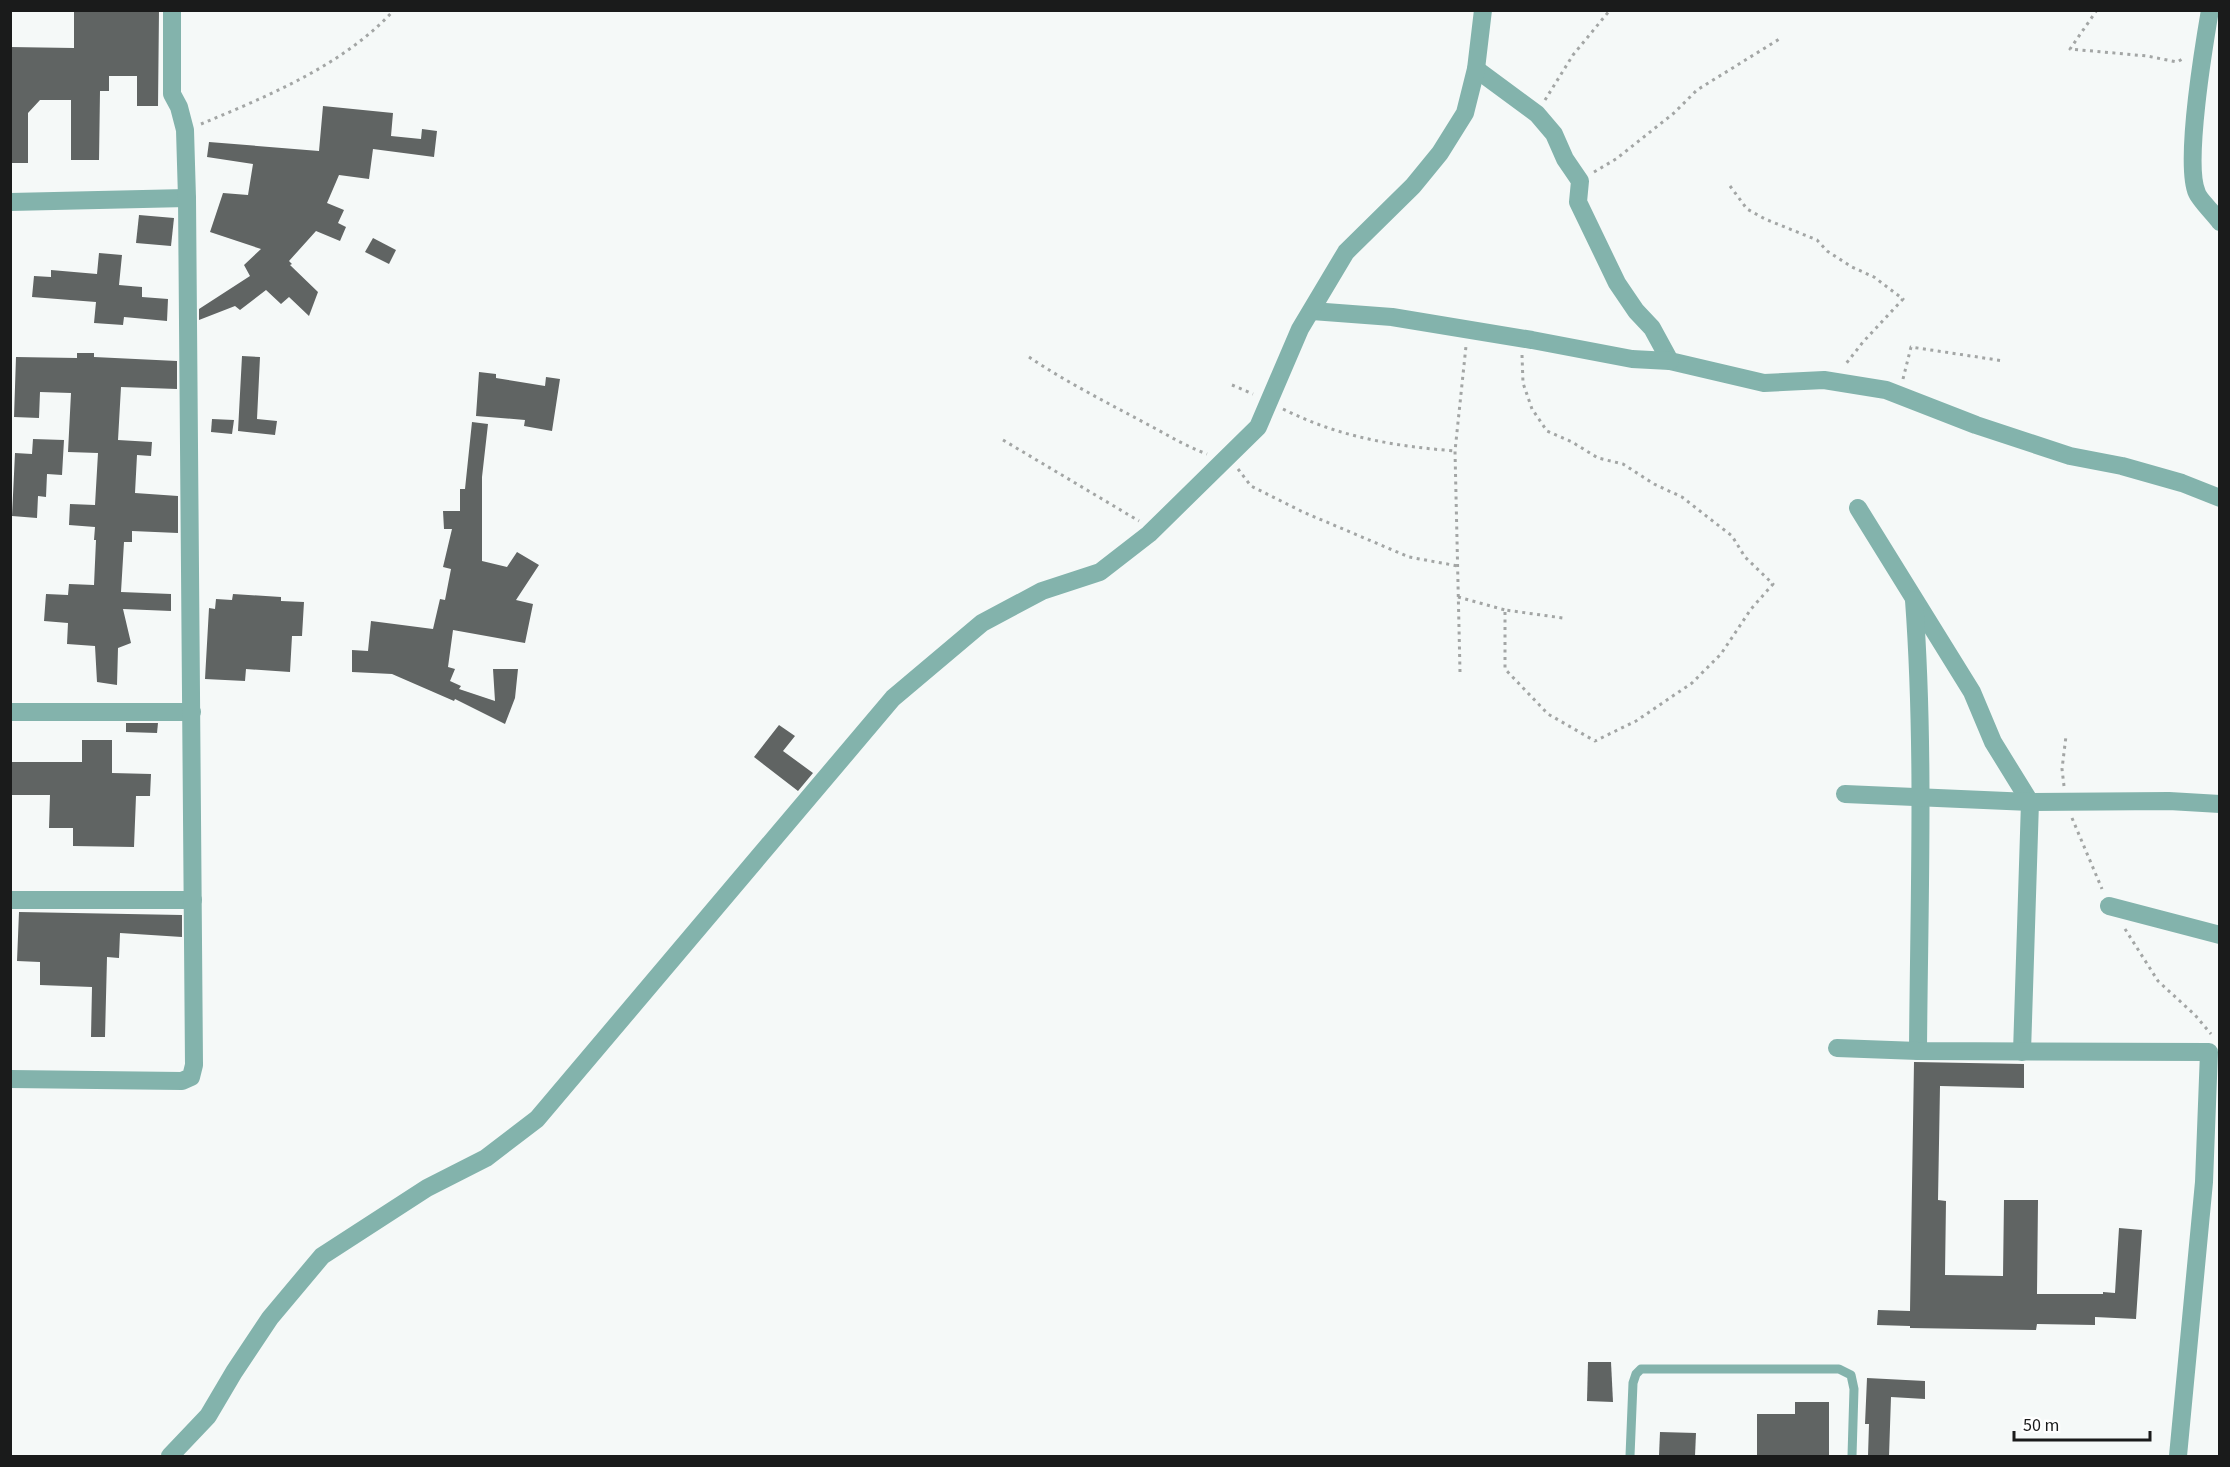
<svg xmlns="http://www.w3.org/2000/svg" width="2230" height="1467" font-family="'Source Sans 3',sans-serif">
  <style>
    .building { fill: #606463 }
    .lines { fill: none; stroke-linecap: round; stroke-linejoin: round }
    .path { stroke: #a3a6a5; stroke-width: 3; stroke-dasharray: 3 4.5; stroke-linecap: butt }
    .lane { stroke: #83b3ac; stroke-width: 9 }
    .street { stroke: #83b3ac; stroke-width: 18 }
  </style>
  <rect width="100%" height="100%" fill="#f5f9f8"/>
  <g class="building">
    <polygon points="74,10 159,10 158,106 137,106 137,76 109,76 109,91 100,91 99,160 71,160 71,100 40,100 28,113 28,163 10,163 10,47 74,48"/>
    <polygon points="323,106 393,113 391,136 421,139 422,129 437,131 434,157 373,149 369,179 339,175 327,203 344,210 338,223 346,227 340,241 316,231 289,261 292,264 290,265 318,292 309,316 289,297 281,304 266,290 240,310 235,306 199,320 199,309 250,276 244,265 261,249 210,232 223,193 248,195 253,164 207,157 209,142 319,151"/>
    <polygon points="139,215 174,218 171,246 136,243"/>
    <polygon points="373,238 396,250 389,264 365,252"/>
    <polygon points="99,253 122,255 119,285 142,287 142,297 168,299 167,321 124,317 123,325 94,323 96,302 32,297 34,276 51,277 51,270 97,274"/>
    <polygon points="77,353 94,353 94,357 177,361 177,389 121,387 118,440 152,442 151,456 137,455 135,493 178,496 178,533 132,531 132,542 124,542 121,592 171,594 171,611 123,609 131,643 118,648 117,685 97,682 95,646 67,644 68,623 44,621 46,594 68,595 69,584 94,585 96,540 94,540 95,527 69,525 70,504 95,505 98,453 68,452 71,393 40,392 39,418 14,417 16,357 77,358"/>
    <polygon points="242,356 260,357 257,419 277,421 275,435 238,431"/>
    <polygon points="479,372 496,374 496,378 545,386 546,377 560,379 552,431 524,426 525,420 476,416"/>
    <polygon points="212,419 234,420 232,434 211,432"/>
    <polygon points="472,422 488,424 482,477 482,561 507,567 517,552 539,565 516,600 533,604 525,643 453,630 448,667 455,669 450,681 461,686 459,689 495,701 493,669 518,669 515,698 505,724 455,699 454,701 392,674 352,672 352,650 368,651 371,621 433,629 440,599 445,600 451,569 443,567 452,529 444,529 443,511 460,511 460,489 465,489"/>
    <polygon points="33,439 64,440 62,475 47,474 46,497 38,496 37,518 12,516 15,453 32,454"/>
    <polygon points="233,594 281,597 281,601 304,602 302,636 292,636 290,672 246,669 245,681 205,679 209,608 215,609 216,599 232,600"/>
    <polygon points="126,723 158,723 157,733 126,732"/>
    <polygon points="779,725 795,736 783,751 813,773 798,791 754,757"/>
    <polygon points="82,740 112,740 112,773 151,774 150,796 136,796 134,847 73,846 73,828 49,828 50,795 10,795 10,762 82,762"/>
    <polygon points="19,912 182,915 182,937 120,933 119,958 107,957 105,1037 91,1037 92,987 40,985 40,962 17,961"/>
    <polygon points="1914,1062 2024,1064 2024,1088 1940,1086 1938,1200 1946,1201 1945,1275 2003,1276 2004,1200 2038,1200 2037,1294 2103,1294 2103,1292 2115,1293 2119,1228 2142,1230 2136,1319 2095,1317 2095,1325 2037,1324 2036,1330 1910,1328 1910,1326 1877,1325 1878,1310 1910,1311"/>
    <polygon points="1588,1362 1611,1362 1613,1402 1587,1401"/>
    <polygon points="1867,1378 1925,1381 1925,1399 1891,1397 1889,1456 1868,1456 1869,1424 1865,1424"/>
    <polygon points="1795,1402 1829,1402 1829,1456 1757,1456 1757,1414 1795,1414"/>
    <polygon points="1660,1432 1696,1433 1695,1456 1659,1456"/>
  </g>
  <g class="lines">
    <g class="path">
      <polyline points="2097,10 2070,49 2147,56 2177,62 2184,58"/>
      <polyline points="1545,100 1573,55 1610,10"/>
      <path d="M 201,124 C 268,96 344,65 394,10"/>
      <polyline points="1594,172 1616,159 1674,113 1697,90 1781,38"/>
      <polyline points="1730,186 1747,209 1765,219 1817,240 1827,251 1852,267 1874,277 1903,299 1863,342 1845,365"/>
      <polyline points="1522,355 1523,383 1532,409 1547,431 1572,442 1598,458 1623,464 1654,484 1682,497 1732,536 1745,557 1773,584 1751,609 1721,654 1692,683 1636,721 1595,741 1548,714 1505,669 1505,610 1563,618"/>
      <path d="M 1029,357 C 1066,382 1106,402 1145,423 C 1166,434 1185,446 1207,454"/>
      <polyline points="1903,379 1911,347 2004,361"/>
      <polyline points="1232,385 1253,394"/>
      <path d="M 1283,409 C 1339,437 1393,446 1455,451"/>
      <polyline points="1003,440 1139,521"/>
      <polyline points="1238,469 1251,486 1303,512 1409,557 1458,566"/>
      <polyline points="1458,597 1505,610"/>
      <polyline points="1460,672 1455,451 1466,346"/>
      <polyline points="2064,786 2062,769 2066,736"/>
      <polyline points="2072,818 2102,889"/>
      <polyline points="2125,929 2158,981 2195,1015 2211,1034"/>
    </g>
    <polyline class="lane" points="1630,1456 1633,1383 1636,1374 1641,1369 1839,1369 1851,1375 1854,1389 1852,1456"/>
    <g class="street">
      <path d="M 2210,10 C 2204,45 2184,165 2197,193 C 2199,199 2214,214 2220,222"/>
      <polyline points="1476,69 1537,114 1554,134 1565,159 1580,181 1578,202 1617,283 1636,311 1652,328 1670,361 1764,383 1824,380 1886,390 1976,425 2070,456 2122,466 2182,483 2220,498"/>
      <polyline points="10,202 187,198"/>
      <polyline points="1312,311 1392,317 1532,340 1632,359 1670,361"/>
      <polyline points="1858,508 1972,692 1993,742 2030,802 2022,1052"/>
      <path d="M 1914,600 C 1925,750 1919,901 1918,1051"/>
      <polyline points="10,712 192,712"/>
      <polyline points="1845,794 2030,802 2169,801 2220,804"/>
      <polyline points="10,900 193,900"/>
      <polyline points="2109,906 2220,935"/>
      <polyline points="1837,1048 1918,1051 2209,1052 2204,1182 2178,1456"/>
      <polyline points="10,1079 182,1081 191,1077 194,1065 187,198 185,130 179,107 172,94 172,10"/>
      <polyline points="170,1456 208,1416 234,1372 270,1318 322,1256 427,1188 486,1158 537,1119 893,698 982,623 1042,591 1100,572 1149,534 1258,427 1300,329 1346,252 1413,186 1440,153 1465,113 1476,69 1483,10"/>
    </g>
  </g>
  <rect width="2230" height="1467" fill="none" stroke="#1a1b1b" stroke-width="24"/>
  <path d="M2014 1431v9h136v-9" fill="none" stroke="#1a1b1b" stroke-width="3"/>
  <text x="2023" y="1431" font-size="18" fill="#1a1b1b" stroke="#ffffff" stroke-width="4.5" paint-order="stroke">50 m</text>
</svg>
